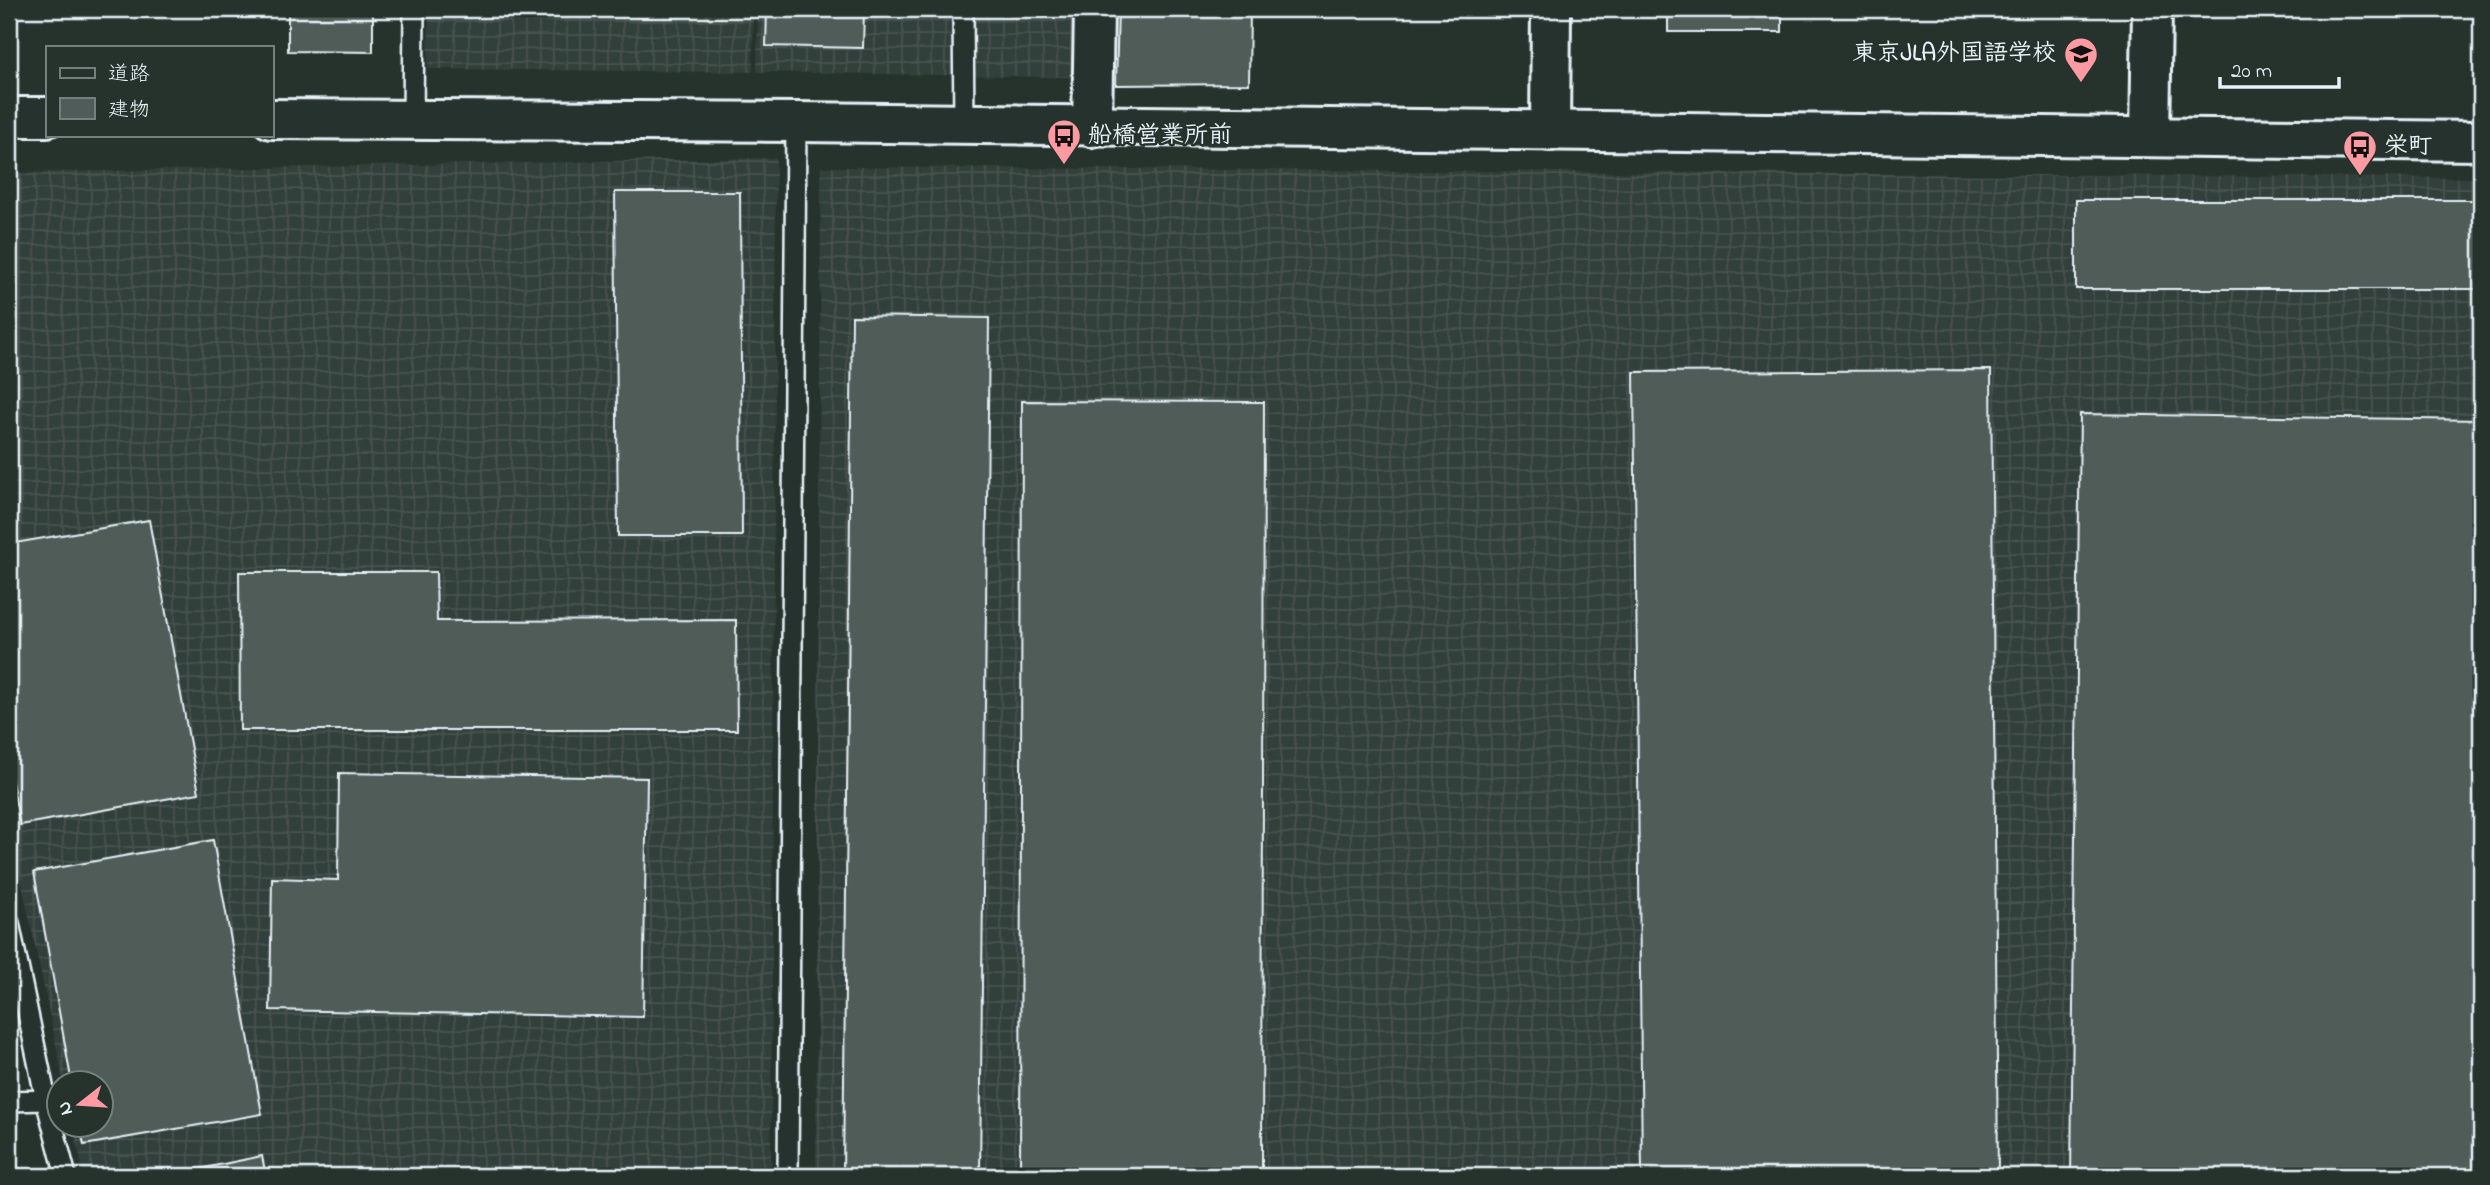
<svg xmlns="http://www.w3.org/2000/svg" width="2490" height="1185" font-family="'Indie Flower','Klee One',sans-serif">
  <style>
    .industrial { fill: url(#industrial-grid) }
    .building { fill: #505c59; stroke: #e8f1f8; stroke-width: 2 }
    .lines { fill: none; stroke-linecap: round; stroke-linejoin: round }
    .service-casing { stroke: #e8f1f8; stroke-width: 24 }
    .minor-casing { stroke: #e8f1f8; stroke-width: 44 }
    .tertiary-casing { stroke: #e8f1f8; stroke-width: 44 }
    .service { stroke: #26332d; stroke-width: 19 }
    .minor { stroke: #26332d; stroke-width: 38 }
    .tertiary { stroke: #26332d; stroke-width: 38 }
    .labels { text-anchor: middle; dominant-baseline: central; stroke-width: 5; stroke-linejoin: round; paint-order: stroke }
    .poi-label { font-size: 24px; font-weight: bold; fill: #e8f1f8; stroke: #26332d; text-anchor: start }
  </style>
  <defs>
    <pattern id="industrial-grid" width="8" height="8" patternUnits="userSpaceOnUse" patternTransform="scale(1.75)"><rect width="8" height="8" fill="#333f3a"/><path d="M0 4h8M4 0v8" fill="none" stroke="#47524e"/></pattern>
  </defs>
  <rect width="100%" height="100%" fill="#26332d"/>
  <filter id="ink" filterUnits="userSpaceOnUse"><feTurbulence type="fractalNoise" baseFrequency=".0143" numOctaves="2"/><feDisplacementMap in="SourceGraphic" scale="14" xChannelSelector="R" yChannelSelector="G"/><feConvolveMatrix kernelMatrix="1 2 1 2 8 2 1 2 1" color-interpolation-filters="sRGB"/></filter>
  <g filter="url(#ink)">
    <g class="industrial">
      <polygon points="429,9 753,9 753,72 428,69"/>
      <polygon points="758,9 1074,9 1073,77 757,72"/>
      <polygon points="776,158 771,1176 84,1176 73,1126 102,1126 102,1084 64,1083 9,822 9,173"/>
      <polygon points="821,167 2481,178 2481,1176 816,1176"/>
    </g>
    <g class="building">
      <polygon points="288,9 373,9 373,52 288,51"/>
      <polygon points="767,9 864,9 863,48 766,46"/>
      <polygon points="1118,9 1250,9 1249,84 1116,85"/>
      <rect x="1668" y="9" width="114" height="23"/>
      <polygon points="615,192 740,192 742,536 618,536"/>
      <rect x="2076" y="200" width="405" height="89"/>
      <polygon points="852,316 989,318 980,1176 843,1176"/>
      <polygon points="1991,370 1998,1176 1642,1176 1634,372"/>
      <polygon points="1022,401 1264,402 1262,1176 1020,1176"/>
      <polygon points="2080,414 2481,420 2481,1176 2071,1176"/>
      <polygon points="149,520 199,793 20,825 9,765 9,544"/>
      <polygon points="239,572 436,572 437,621 736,620 737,730 240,730"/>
      <polygon points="339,773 647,778 643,1017 270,1010 272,878 338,880"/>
      <polygon points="213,840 262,1114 84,1145 80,1126 102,1126 102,1084 72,1084 34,872"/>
      <polygon points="262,1156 266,1176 166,1176"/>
    </g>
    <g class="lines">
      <g class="service-casing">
        <g id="service">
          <polyline points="963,9 964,125"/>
          <polyline points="413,120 414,9"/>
          <polyline points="9,923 46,1100 9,1101"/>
          <polyline points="46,1100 66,1176"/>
          <polyline points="788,1176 796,122"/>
        </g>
      </g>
      <g class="minor-casing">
        <g id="minor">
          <polyline points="1092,127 1094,9"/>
          <polyline points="1550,131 1551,9"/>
        </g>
      </g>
      <g class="tertiary-casing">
        <g id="tertiary">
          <polyline points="9,117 47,117"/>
          <polyline points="271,119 796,122 2481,141"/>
          <polyline points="2150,136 2152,9"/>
        </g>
      </g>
      <use href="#service" class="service"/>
      <use href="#minor" class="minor"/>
      <use href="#tertiary" class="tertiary"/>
    </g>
  </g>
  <defs>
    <g id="school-pin" transform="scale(1.75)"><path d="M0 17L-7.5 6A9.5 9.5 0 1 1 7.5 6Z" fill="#ff9aa2" stroke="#26332d"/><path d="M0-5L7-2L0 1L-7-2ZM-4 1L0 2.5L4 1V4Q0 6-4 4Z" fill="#111"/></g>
    <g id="bus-pin" transform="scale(1.75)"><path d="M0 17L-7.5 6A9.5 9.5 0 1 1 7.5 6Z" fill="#ff9aa2" stroke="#26332d"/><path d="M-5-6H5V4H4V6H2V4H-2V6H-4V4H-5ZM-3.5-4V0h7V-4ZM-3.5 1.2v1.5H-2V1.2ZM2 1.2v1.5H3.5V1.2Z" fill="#111"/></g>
  </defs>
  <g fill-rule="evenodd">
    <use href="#school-pin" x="2081" y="54"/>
    <use href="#bus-pin" x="1064" y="136"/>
    <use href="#bus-pin" x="2360" y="147"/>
  </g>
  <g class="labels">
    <g class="poi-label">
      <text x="2056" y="54" text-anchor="end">東京JLA外国語学校</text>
      <text x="1088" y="136">船橋営業所前</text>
      <text x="2384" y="147">栄町</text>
    </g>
  </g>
  <rect width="2490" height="1185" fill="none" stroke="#26332d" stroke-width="35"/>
  <rect x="18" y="18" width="2455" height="1150" fill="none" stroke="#e8f1f8" stroke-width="2.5" filter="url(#ink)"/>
  <rect x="46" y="46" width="228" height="91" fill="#26332d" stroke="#747f7e" stroke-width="2"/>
  <rect x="60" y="68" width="35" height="10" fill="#26332d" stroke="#747f7e" stroke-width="2"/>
  <text x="108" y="80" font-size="21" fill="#e8f1f8">道路</text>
  <rect x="60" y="98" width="35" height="21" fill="#505c59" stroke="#747f7e" stroke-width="2"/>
  <text x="108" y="116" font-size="21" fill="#e8f1f8">建物</text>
  <g transform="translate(80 1104) rotate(253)"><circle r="33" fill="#26332d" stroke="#747f7e" stroke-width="2"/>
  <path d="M0-5L12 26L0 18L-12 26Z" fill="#ff9aa2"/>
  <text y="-10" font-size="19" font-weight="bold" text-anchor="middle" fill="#e8f1f8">N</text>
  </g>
  <path d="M2220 77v10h119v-10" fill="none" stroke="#e8f1f8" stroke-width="3.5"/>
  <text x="2231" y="77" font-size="21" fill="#e8f1f8" stroke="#26332d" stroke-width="5" paint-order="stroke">20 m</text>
</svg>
